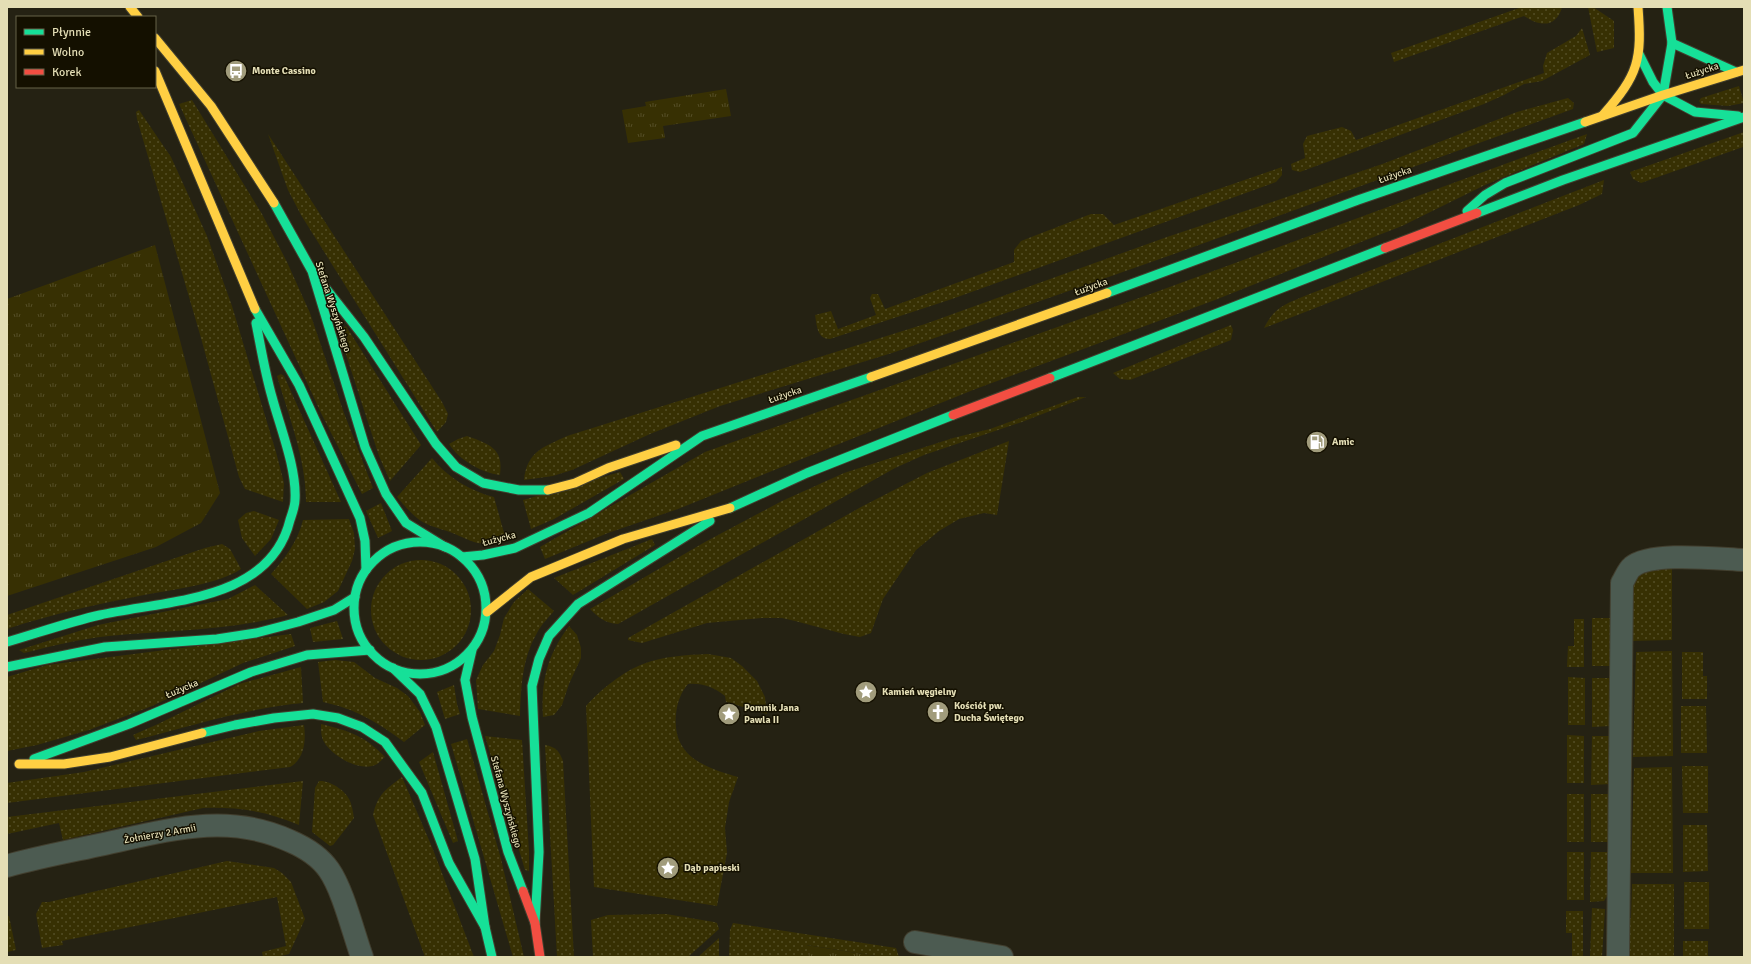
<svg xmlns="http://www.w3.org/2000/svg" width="1751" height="964" font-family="Signika,sans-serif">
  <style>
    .grass { fill: url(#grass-dots) }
    .park { fill: url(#park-tufts) }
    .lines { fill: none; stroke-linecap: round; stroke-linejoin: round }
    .street-casing { stroke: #423f2f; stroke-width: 24 }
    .fast-casing { stroke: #423f2f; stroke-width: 11 }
    .slow-casing { stroke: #423f2f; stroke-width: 11 }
    .jam-casing { stroke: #423f2f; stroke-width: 11 }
    .street { stroke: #4c5b51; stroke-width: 22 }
    .fast { stroke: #16e098; stroke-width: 9 }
    .slow { stroke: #ffcf43; stroke-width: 9 }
    .jam { stroke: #f24e42; stroke-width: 9 }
    .labels { text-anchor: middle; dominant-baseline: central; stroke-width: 3; stroke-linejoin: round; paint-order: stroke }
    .poi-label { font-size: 10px; font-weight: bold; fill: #e4deb5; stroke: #141000; text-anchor: start }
    .street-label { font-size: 10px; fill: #e4deb5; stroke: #141000 }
  </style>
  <defs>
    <pattern id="grass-dots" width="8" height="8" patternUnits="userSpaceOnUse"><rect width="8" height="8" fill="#373003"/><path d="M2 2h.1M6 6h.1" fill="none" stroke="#544e26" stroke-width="1.8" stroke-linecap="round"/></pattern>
    <pattern id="park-tufts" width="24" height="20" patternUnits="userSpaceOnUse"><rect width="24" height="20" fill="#373003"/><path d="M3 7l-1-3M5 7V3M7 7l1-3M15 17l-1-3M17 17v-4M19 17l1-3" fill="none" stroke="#544e26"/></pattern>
  </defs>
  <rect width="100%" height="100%" fill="#252213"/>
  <g class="grass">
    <path d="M 1522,7 L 1562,7 C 1556,29 1539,26 1524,16 L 1394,62 L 1391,53 Z"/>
    <polygon points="1588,7 1593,7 1614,21 1614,48 1597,52"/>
    <polygon points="1582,28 1590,55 1542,81 1524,84 1504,95 1484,104 1300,172 1292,170 1291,164 1305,158 1303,144 1307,136 1342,127 1351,131 1356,140 1544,73 1543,66 1547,53 1576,36"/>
    <polygon points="1739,86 1744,103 1728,106 1701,104 1699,101 1701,98"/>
    <path d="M 1568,98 L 1574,103 L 1573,109 L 1174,254 L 892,353 L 720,406 L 650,434 L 572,470 L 553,476 L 524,480 C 527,451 544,447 567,436 L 925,324 L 1167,237 L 1278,200 L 1385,163 L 1517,112 Z"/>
    <polygon points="192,100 262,214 287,262 310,313 344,413 373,488 362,494 321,413 179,104"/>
    <polygon points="139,110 171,157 207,236 232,306 276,452 284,483 283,502 245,489 239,477 201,338 137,119 136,112"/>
    <polygon points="1744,132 1743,147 1641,183 1633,179 1630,172"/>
    <polygon points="268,134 442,402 448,414 446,422 437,432 301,215 288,190"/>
    <polygon points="1587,134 1584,144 1485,185 1402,226 1366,240 1215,300 973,390 678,509 608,533 545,559 540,547 705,452 1156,292"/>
    <path d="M 1282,167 L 1282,175 L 1276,182 L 952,299 L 830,339 C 817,339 817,326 815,315 L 831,311 L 838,329 L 876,315 L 870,298 L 872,294 L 878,294 L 885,309 L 1014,262 L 1014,250 L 1021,241 L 1083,217 L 1091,214 L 1103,214 L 1114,225 Z"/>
    <path d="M 1604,180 L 1602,194 L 1579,205 L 1264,328 C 1275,306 1286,304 1307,295 Z"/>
    <polygon points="1231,325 1233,330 1231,340 1130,380 1120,379 1113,373"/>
    <polygon points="346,326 421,445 390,481 379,456 338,330"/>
    <path d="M 281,374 L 284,376 L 341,502 L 306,502 C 306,459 289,417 277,376 Z"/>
    <path d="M 1078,397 L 1086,397 L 1022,422 L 924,455 L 895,468 L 618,624 C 605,623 599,618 590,609 L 705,542 L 782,501 L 844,473 L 953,438 L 990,429 Z"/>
    <path d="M 467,436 C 489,444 504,448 500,475 C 482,473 459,460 449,444 L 458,439 Z"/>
    <polygon points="1009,441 997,515 984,513 959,519 939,531 916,550 883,599 871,633 860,637 844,634 795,621 782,618 762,618 707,623 642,643 628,640 628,638 861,507 927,473"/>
    <path d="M 432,458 C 447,477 470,491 494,497 L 506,540 C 474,548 475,541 447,531 C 438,528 429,526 421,521 C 412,515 404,505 397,497 Z"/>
    <polygon points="620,472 624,479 554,519 531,529 523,500"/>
    <polygon points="381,503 392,531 378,538 366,511"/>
    <polygon points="254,511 279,520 271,539 255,556 242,538 238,520 246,513"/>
    <path d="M 349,519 L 354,533 L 355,549 L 352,561 L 338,591 L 324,602 L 307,609 L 271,574 C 285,558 298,541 303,520 Z"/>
    <polygon points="652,539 655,545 573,595 554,578"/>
    <path d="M 222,544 L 230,549 L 241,569 C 219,584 171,590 144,595 C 98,604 52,614 7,629 L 7,615 L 205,548 Z"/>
    <circle cx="421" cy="610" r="50"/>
    <polygon points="1648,568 1672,568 1672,640 1631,641 1632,583 1637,575"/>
    <path d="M 255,585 L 288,615 C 228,631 170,630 109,636 C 80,639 52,646 24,653 L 19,650 L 98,625 L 228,599 Z"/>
    <path d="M 528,589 L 554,611 C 548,618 541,625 537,633 C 522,659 521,687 520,716 L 478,709 L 476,680 L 483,665 L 494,651 L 500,635 L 504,618 L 514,602 Z"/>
    <polygon points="1592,618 1612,618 1611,666 1592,666"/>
    <polygon points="1574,619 1584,619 1584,667 1567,667 1568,646 1574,646"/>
    <polygon points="337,621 343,639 313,642 310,628"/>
    <path d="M 569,626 L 577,635 L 581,648 L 581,658 L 569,684 L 562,705 L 554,715 L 543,717 C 541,680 547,656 569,626 Z"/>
    <polygon points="291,634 295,646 243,663 152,706 89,730 37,745 7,751 7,677 47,665"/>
    <polygon points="1672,651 1673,756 1633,757 1636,652"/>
    <polygon points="1682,652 1703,652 1703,676 1707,676 1707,699 1682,699"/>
    <path d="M 708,654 L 731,658 L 742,666 L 757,681 L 765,697 L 767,714 L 726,702 L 725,696 C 713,687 703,683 688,684 C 681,692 677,703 676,714 C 672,756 703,767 738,777 L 729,802 L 725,828 L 727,853 L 717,906 L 594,887 L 586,706 C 600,690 624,671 643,664 C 664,656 686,655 708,654 Z"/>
    <path d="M 335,660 L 354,662 L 375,678 L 397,688 L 408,696 L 420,712 L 425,725 L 404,742 C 377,722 356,709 323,702 L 318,662 Z"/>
    <path d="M 301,667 L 303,703 C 247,708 191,726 136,740 L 133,735 L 158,724 L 239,684 Z"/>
    <polygon points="1568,677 1585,678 1585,725 1568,725"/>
    <polygon points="1592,678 1612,678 1611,726 1592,727"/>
    <polygon points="454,685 457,704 460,714 445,719 437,692"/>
    <polygon points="1681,706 1706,706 1707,753 1681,753"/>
    <path d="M 321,724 C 349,731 364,735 385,757 C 382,759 379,764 375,765 C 360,772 332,756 324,742 C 321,737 321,730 321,724 Z"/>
    <path d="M 304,725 C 306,739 305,759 290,767 L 7,803 L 7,783 L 84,772 L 259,731 Z"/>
    <polygon points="1567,735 1584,736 1584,783 1567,783"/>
    <polygon points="485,736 522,740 529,852 529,871 525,870"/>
    <polygon points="1592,736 1612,736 1611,784 1591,785"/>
    <polygon points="467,739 501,859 524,957 513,957 451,744"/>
    <path d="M 545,745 C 556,747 559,751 563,761 L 574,957 L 557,957 Z"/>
    <polygon points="433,752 458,841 453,843 419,762"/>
    <polygon points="1682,766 1708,766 1708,813 1683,813"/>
    <polygon points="1672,767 1673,873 1631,873 1634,768"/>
    <path d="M 402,777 L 432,847 L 474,957 L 425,957 L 373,815 C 378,794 385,790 402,777 Z"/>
    <path d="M 303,781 L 299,825 C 267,811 238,807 203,808 L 63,840 L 59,823 L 7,834 L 7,817 Z"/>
    <path d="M 319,781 C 329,780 345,790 349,799 C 352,804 353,812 354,818 L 333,845 L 330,846 L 312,832 L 315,788 Z"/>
    <rect x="1567" y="794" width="17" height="48"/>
    <polygon points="1591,794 1611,794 1610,842 1591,842"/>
    <polygon points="1683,825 1707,825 1708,871 1683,872"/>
    <rect x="1567" y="852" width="17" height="48"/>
    <polygon points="1591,852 1610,852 1609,893 1604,901 1590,902"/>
    <polygon points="227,861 274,868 282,873 291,882 305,919 289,954 277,957 263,957 262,952 286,946 277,897 62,941 63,945 42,948 36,914 42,902 49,902"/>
    <rect x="1684" y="882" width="25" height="47"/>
    <polygon points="1632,884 1674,884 1674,957 1627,957 1627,920 1631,918"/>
    <polygon points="1592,908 1605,909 1602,957 1590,957"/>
    <polygon points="1566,911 1583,911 1583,957 1572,957 1572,933 1566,933"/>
    <polygon points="666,914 714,922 717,923 719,929 688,957 593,957 591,920 608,915"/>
    <polygon points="7,916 9,916 16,950 7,952"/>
    <polygon points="733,923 896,948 899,957 882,957 807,945 809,957 729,957 730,930"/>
    <polygon points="719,938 719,957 698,957"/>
    <rect x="1683" y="941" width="25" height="16"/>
  </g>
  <g class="park">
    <polygon points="726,89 731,116 663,126 665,138 628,143 622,110 646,106 645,102"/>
    <polygon points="155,245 220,493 201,523 156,547 7,596 7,299"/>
    <polygon points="806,945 882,957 809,957"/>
  </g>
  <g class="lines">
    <g class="street-casing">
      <g id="street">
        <path d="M 7,866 C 39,857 72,851 104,844 C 168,830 228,812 290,841 C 304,847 320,857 329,870 C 343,890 353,932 362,957"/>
        <polyline points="915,942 1002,957"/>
        <path d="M 1618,957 L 1622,583 C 1625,578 1628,570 1632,567 C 1651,551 1718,559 1744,560"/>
      </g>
    </g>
    <g class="fast-casing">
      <g id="fast">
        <polyline points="1672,43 1736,72"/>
        <polyline points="1639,54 1653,82 1663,95 1695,112 1738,116"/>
        <polyline points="274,203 312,271 365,447 386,494 406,523 445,547"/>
        <polyline points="1467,211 1485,195 1505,183 1633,133 1663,95 1672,43 1667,7"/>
        <polyline points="1477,213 1563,180 1744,117"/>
        <polyline points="320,281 364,337 436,444 456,467 483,483 519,490 548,490"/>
        <polyline points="1107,293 1358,200 1585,122"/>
        <polyline points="255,309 299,385 360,518 365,541 366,570"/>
        <polyline points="1050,378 1385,248"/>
        <polyline points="730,508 807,473 953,415"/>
        <circle cx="420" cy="608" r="66"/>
        <polyline points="462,557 483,555 515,548 589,513 702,436 871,377"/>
        <path d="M 7,642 C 38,633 69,622 100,615 C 167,600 270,602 290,520 C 292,514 295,506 295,500 C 297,469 280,427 272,397 C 265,373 261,348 256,323"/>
        <polyline points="472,650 465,680 472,717 508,852 523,891"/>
        <polyline points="7,667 105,647 217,639 256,633 298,622 334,610 355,597"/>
        <polyline points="393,668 420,694 436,727 475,859 485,927 492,957"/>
        <polyline points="202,733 235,725 274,718 313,714 338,718 362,727 385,742 422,793 449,863 485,927"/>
        <polyline points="34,759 129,724 251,672 307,655 370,650"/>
        <polyline points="535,923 539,852 532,686 539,659 549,636 578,604 710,521"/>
      </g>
    </g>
    <g class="slow-casing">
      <g id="slow">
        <polyline points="130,7 138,17"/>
        <polyline points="155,38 211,106 274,203"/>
        <polyline points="155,71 255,309"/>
        <path d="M 1603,115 C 1639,74 1642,60 1638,7"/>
        <polyline points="1585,122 1663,95 1744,70"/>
        <polyline points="871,377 1107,293"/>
        <polyline points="548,490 575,483 608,468 676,445"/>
        <polyline points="487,612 531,577 623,539 730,508"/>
        <polyline points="19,764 64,764 110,757 202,733"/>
      </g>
    </g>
    <g class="jam-casing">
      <g id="jam">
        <polyline points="1385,248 1477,213"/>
        <polyline points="953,415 1050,378"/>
        <polyline points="523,891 535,923 540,957"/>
      </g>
    </g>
    <use href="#street" class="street"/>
    <use href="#fast" class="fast"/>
    <use href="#slow" class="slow"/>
    <use href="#jam" class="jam"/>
  </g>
  <defs>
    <g id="bus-disc" transform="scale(1.15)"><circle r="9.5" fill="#a19c7c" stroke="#141000"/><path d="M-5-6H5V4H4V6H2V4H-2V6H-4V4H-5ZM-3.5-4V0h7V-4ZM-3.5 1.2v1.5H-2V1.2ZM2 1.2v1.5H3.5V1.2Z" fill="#fff"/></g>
    <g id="fuel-disc" transform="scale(1.15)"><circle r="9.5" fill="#a19c7c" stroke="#141000"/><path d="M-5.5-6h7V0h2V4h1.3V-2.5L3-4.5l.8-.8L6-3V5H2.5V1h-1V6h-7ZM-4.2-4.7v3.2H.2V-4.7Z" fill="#fff"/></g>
    <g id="sight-disc" transform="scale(1.15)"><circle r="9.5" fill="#a19c7c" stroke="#141000"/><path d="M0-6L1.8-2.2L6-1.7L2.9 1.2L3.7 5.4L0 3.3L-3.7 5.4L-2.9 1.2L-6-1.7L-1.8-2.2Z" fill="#fff"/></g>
    <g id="church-disc" transform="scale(1.15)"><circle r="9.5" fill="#a19c7c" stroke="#141000"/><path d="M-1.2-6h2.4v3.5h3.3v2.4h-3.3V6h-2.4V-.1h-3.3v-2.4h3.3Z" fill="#fff"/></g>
  </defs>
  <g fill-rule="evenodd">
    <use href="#bus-disc" x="236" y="71"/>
    <use href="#fuel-disc" x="1317" y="442"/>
    <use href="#sight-disc" x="866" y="692"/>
    <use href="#church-disc" x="938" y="712"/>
    <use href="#sight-disc" x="729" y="714"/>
    <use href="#sight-disc" x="668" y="868"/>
  </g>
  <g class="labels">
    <g class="poi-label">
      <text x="252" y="71">Monte Cassino</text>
      <text x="1332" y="442">Amic</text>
      <text x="882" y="692">Kamień węgielny</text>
      <text x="954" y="706">Kościół pw.<tspan x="954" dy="12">Ducha Świętego</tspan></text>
      <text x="744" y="708">Pomnik Jana<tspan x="744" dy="12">Pawla II</tspan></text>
      <text x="684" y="868">Dąb papieski</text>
    </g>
    <g class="street-label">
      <text transform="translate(1702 71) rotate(-18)">Łużycka</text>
      <text transform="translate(1395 175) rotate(-19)">Łużycka</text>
      <text transform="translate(1091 287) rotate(-20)">Łużycka</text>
      <text transform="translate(333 307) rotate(72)">Stefana Wyszyńskiego</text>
      <text transform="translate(785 395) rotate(-19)">Łużycka</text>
      <text transform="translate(499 539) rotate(-15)">Łużycka</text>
      <text transform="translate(182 689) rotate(-23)">Łużycka</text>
      <text transform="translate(506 802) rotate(75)">Stefana Wyszyńskiego</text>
      <text transform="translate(160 834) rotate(-10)">Żołnierzy 2 Armii</text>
    </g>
  </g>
  <rect width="1751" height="964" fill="none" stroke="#e4deb5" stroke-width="16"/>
  <rect x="16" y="16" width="140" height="72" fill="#141000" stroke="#676248"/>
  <rect x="24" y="29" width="20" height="6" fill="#16e098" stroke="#676248"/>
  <text x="52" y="36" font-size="12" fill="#e4deb5">Płynnie</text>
  <rect x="24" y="49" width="20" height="6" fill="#ffcf43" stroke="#676248"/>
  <text x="52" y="56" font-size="12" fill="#e4deb5">Wolno</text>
  <rect x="24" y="69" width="20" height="6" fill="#f24e42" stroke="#676248"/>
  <text x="52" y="76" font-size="12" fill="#e4deb5">Korek</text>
</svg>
